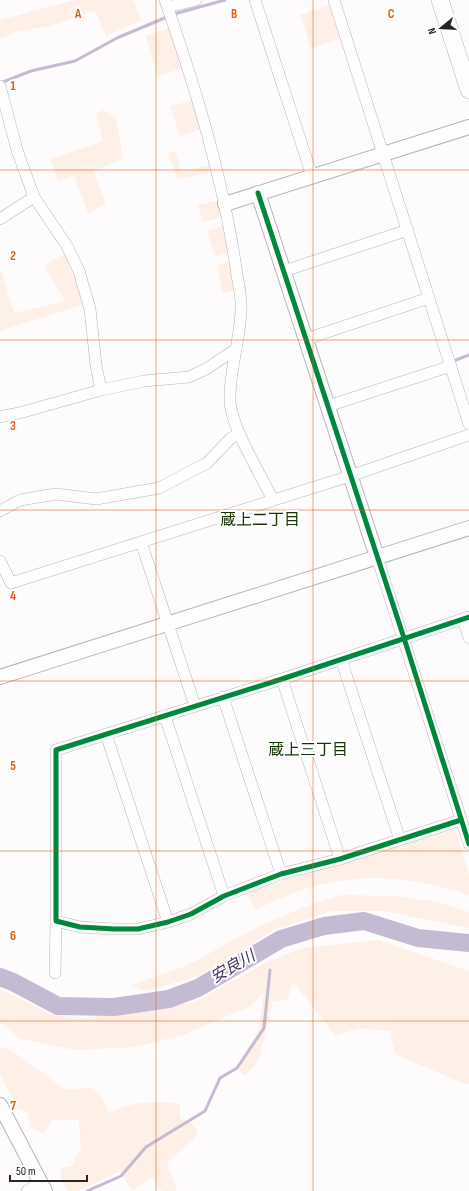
<svg xmlns="http://www.w3.org/2000/svg" width="469" height="1191" font-family="'Sofia Sans Condensed','Noto Sans JP',sans-serif">
  <style>
    .green { fill: #feefe7 }
    .lines { fill: none; stroke-linecap: round; stroke-linejoin: round }
    .stream { stroke: #c4bbd3; stroke-width: 3 }
    .river { stroke: #c4bbd3; stroke-width: 18 }
    .minor-casing { stroke: #b7b5b6; stroke-width: 12 }
    .tertiary-casing { stroke: #b7b5b6; stroke-width: 16 }
    .primary-casing { stroke: #b7b5b6; stroke-width: 18 }
    .minor { stroke: #fffeff; stroke-width: 11 }
    .tertiary { stroke: #fffeff; stroke-width: 14 }
    .primary { stroke: #fffeff; stroke-width: 17 }
    .cycleway-casing { stroke: #fff; stroke-width: 8 }
    .cycleway { stroke: #00873e; stroke-width: 5 }
    .grid { fill: none; stroke: #e8590c; stroke-width: 1; stroke-opacity: 0.55 }
    .labels { text-anchor: middle; dominant-baseline: central; stroke-width: 4; stroke-linejoin: round; paint-order: stroke }
    .neighbourhood-label { font-size: 16px; fill: #153406; stroke: #fff }
    .water-label { font-size: 16px; font-style: italic; fill: #44305e; stroke: #fff }
    .grid-label { font-size: 13px; text-anchor: middle; font-weight: bold; fill: #e8590c; stroke: #fff; stroke-width: 4; stroke-linejoin: round; paint-order: stroke }
  </style>
  <rect width="100%" height="100%" fill="#fdfbfc"/>
  <g class="green">
    <polygon points="74,0 133,0 141,20 106,36 95,10 51,26 15,32 0,39 0,20"/>
    <polygon points="331,5 341,38 311,48 300,15"/>
    <polygon points="171,27 184,68 157,76 146,36"/>
    <polygon points="194,100 202,129 180,136 170,106"/>
    <polygon points="104,110 116,119 123,159 93,171 106,204 88,213 74,176 58,182 51,159 103,141 96,113"/>
    <polygon points="176,152 181,171 211,165 213,172 177,179 168,153"/>
    <polygon points="219,200 223,217 203,222 198,205"/>
    <polygon points="224,225 228,252 215,256 207,231"/>
    <polygon points="66,253 77,278 85,304 0,331 0,271 1,270 14,313 65,301 44,266"/>
    <polygon points="230,261 235,290 223,293 217,265"/>
    <path d="M 452,830 L 456,832 L 469,875 L 469,895 C 389,870 331,871 256,910 L 246,892 Z"/>
    <polygon points="341,895 393,896 438,902 469,912 469,928 384,911 332,911 274,930 198,976 145,991 131,985 186,966 254,929 299,909"/>
    <polygon points="378,940 469,971 469,1083 465,1084 395,1054 390,1031 358,1028 336,1036 293,982 287,1000 273,1001 258,1062 245,1076 236,1068 259,1030 264,992 251,1006 185,1034 136,1047 74,1050 20,1038 0,1022 0,989 51,1014 83,1018 193,1003 269,961 303,948"/>
    <path d="M 2,1047 L 12,1051 L 66,1090 L 91,1087 L 100,1094 L 109,1113 C 134,1101 153,1101 180,1104 L 180,1118 L 193,1124 L 198,1134 L 167,1163 L 177,1191 L 162,1191 L 151,1178 L 132,1191 L 120,1171 L 78,1191 L 68,1191 L 61,1181 L 61,1168 L 71,1166 L 81,1149 L 79,1120 L 53,1120 L 43,1134 L 31,1128 L 27,1112 L 17,1109 L 0,1073 L 0,1048 Z"/>
  </g>
  <g class="lines">
    <g class="stream">
      <polyline points="0,83 31,71 75,61 117,38 174,14 225,0"/>
      <polyline points="456,360 469,355"/>
      <polyline points="87,1191 121,1176 146,1147 205,1111 220,1078 237,1068 264,1028 270,970"/>
    </g>
    <polyline class="river" points="0,977 13,982 58,1006 114,1007 169,999 198,988 281,939 324,926 364,921 418,938 469,943"/>
    <g class="minor-casing">
      <g id="minor">
        <path d="M 165,0 C 196,89 224,181 237,275 C 239,286 242,299 241,311 C 240,341 229,371 230,401 C 231,427 261,475 273,500"/>
        <polyline points="255,0 312,176"/>
        <polyline points="334,0 469,424"/>
        <polyline points="168,7 196,0"/>
        <polyline points="0,86 17,150 34,197 67,246 79,271 90,309 96,365 101,390"/>
        <polyline points="0,219 34,197"/>
        <polyline points="284,271 408,230"/>
        <polyline points="306,339 429,298"/>
        <polyline points="328,406 451,366"/>
        <polyline points="0,417 23,412 101,390 144,381 189,377 206,369 236,349"/>
        <polyline points="0,511 20,500 56,494 96,499 159,488 207,463 231,438 239,434"/>
        <polyline points="141,542 195,706"/>
        <polyline points="377,557 469,844"/>
        <polyline points="0,561 11,583 350,476 469,435"/>
        <polyline points="463,619 469,638"/>
        <polyline points="341,659 400,840"/>
        <polyline points="282,679 340,859"/>
        <polyline points="223,697 281,874"/>
        <polyline points="165,716 224,896"/>
        <polyline points="106,734 168,922"/>
        <polyline points="461,820 340,859 281,874 224,896 191,914 168,922 138,929 114,929 80,927 56,921 56,750 282,679 469,617"/>
        <polyline points="55,973 56,921"/>
        <polyline points="27,1191 40,1183"/>
      </g>
    </g>
    <g class="tertiary-casing">
      <g id="tertiary">
        <polyline points="258,193 377,557"/>
        <polyline points="225,204 469,127"/>
        <polyline points="0,677 469,528"/>
        <polyline points="0,1105 45,1191"/>
      </g>
    </g>
    <g class="primary-casing">
      <polyline id="primary" points="440,0 469,90"/>
    </g>
    <use href="#minor" class="minor"/>
    <use href="#tertiary" class="tertiary"/>
    <use href="#primary" class="primary"/>
    <g class="cycleway-casing">
      <g id="cycleway">
        <polyline points="258,193 404,638 469,844"/>
        <polyline points="461,820 340,859 281,874 224,896 191,914 168,922 138,929 114,929 80,927 56,921 56,750 282,679 469,617"/>
      </g>
    </g>
    <use href="#cycleway" class="cycleway"/>
  </g>
  <path class="grid" d="M 156,0 L 156,1191M 313,0 L 313,1191M 0,170 L 469,170M 0,340 L 469,340M 0,510 L 469,510M 0,681 L 469,681M 0,851 L 469,851M 0,1021 L 469,1021"/>
  <g class="labels">
    <g class="neighbourhood-label">
      <text x="260" y="520">蔵上二丁目</text>
      <text x="308" y="750">蔵上三丁目</text>
    </g>
    <g class="water-label">
      <text transform="translate(233 967) rotate(-30)">安良川</text>
    </g>
  </g>
  <g class="grid-label">
    <text x="78" y="18">A</text>
    <text x="234" y="18">B</text>
    <text x="391" y="18">C</text>
    <text x="13" y="90">1</text>
    <text x="13" y="260">2</text>
    <text x="13" y="430">3</text>
    <text x="13" y="600">4</text>
    <text x="13" y="770">5</text>
    <text x="13" y="940">6</text>
    <text x="13" y="1110">7</text>
  </g>
  <g transform="translate(441 28) rotate(252)" stroke="#ffffff" stroke-width="3" paint-order="stroke">
  <path d="M0-3L7 15L0 10L-7 15Z" fill="#282425"/>
  <text y="-6" font-size="11" font-weight="bold" text-anchor="middle" fill="#282425">N</text>
  </g>
  <path d="M10 1175v6h77v-6" fill="none" stroke="#282425" stroke-width="2"/>
  <text x="16" y="1175" font-size="12" fill="#282425" stroke="#ffffff" stroke-width="3" paint-order="stroke">50 m</text>
</svg>
